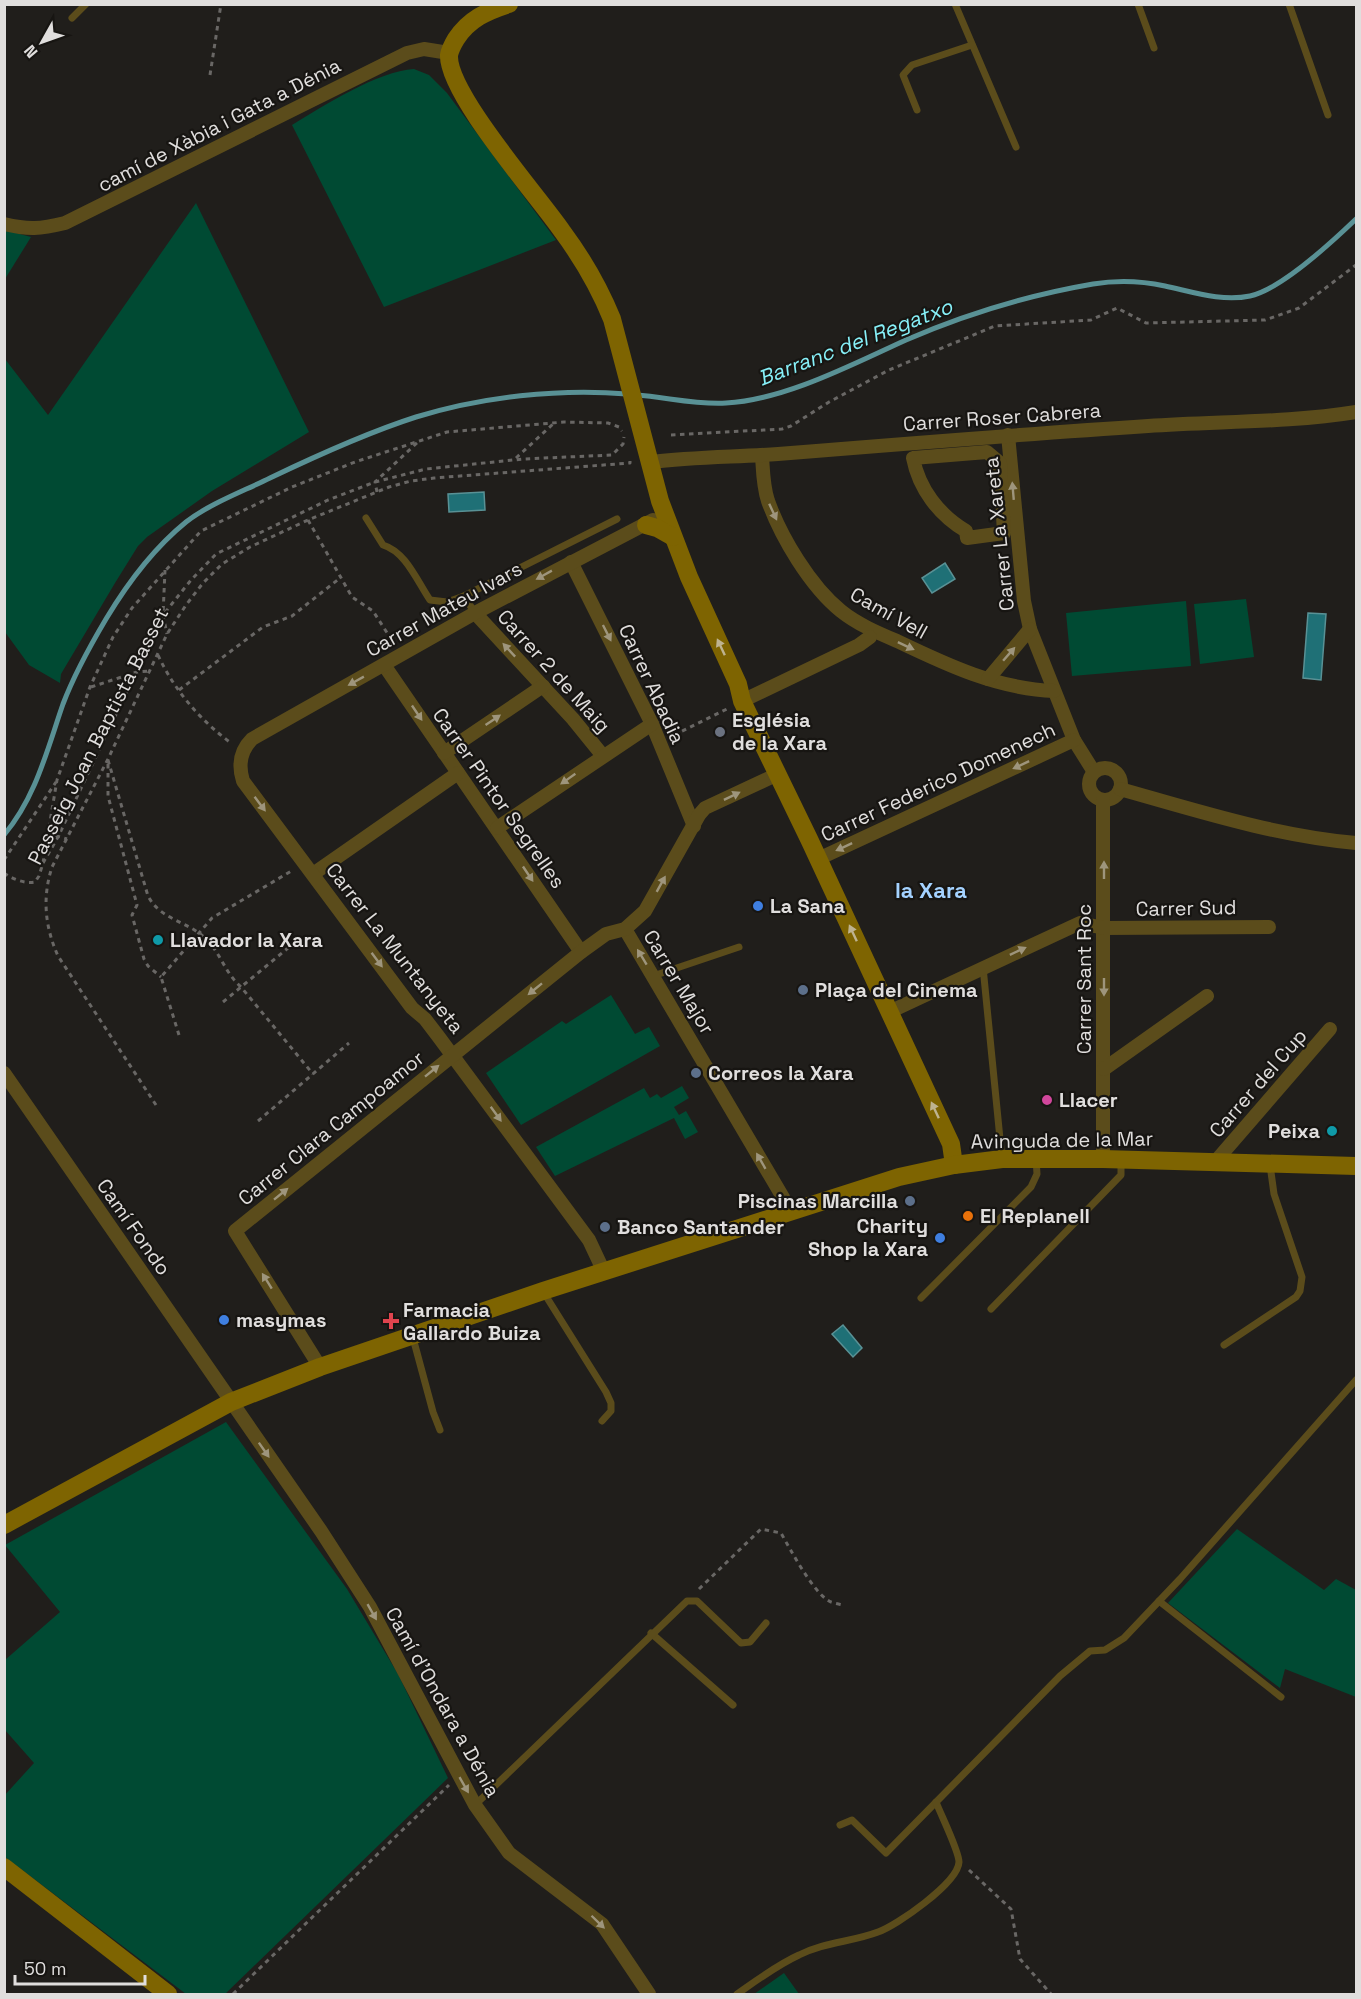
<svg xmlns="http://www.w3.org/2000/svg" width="1361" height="1999" font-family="'Space Grotesk',sans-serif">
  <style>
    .green { fill: #004a33 }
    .water { fill: #1f7076; stroke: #599195; stroke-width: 1.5 }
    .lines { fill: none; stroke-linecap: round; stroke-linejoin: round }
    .stream { stroke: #599195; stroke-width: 5 }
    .path { stroke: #696765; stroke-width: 3; stroke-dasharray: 4.5 4.5; stroke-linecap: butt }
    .lane { stroke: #5b4c1b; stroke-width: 7 }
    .street { stroke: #5b4c1b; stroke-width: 14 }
    .secondary { stroke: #7e6401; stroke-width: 18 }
    .oneway { fill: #9e957c }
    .oneway2 { fill: #beb390 }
    .worship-dot { fill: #6b7280; stroke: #171512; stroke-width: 2 }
    .shop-dot { fill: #3f7fe0; stroke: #171512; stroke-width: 2 }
    .culture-dot { fill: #0f9aa8; stroke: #171512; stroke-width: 2 }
    .service-dot { fill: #5c6f8a; stroke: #171512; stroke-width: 2 }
    .hotel-dot { fill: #d1479c; stroke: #171512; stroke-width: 2 }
    .food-dot { fill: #e8710a; stroke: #171512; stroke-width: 2 }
    .health-dot { fill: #e0444e; stroke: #171512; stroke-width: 2 }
    .labels { text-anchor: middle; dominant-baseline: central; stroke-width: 4.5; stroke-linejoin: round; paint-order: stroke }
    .street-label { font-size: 20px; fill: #e0dedd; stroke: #171512 }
    .poi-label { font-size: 20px; font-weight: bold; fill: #e0dedd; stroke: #171512; text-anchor: start }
    .water-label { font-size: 21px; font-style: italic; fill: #87f1f9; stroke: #171512 }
    .quarter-label { font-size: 22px; font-weight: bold; fill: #a4d2ff; stroke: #171512 }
  </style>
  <rect width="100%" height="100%" fill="#201e1b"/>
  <g class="green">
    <path d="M 414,69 L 429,75 L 447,93 L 556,240 L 384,307 L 292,125 C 323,106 378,71 414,69 Z"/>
    <polygon points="196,203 309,432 212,491 147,537 138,546 115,583 61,674 60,683 29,665 5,632 5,359 48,415"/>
    <polygon points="5,230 31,237 5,279"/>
    <polygon points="1246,599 1254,657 1200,664 1194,604"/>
    <polygon points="1186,601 1191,666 1072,676 1066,613"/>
    <polygon points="611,995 635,1034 649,1027 660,1046 521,1125 486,1073 562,1021 566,1024"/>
    <polygon points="682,1086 689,1098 674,1107 679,1115 686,1111 698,1132 685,1139 674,1118 555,1176 536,1147 644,1088 650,1098 657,1094 661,1098"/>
    <polygon points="226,1422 347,1589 398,1674 448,1778 225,1994 186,1994 5,1857 4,1796 34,1763 5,1730 5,1660 60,1612 5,1545"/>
    <polygon points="1237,1529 1324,1590 1336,1579 1356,1590 1356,1697 1285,1669 1280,1688 1168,1603"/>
    <polygon points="784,1973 799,1994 754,1994"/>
  </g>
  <g class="water">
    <polygon points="484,492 485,510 449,512 448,494"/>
    <polygon points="945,563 955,579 932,593 922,578"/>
    <polygon points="1308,613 1326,614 1321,680 1303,678"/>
    <polygon points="843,1325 862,1348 853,1357 832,1334"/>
  </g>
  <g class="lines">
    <g class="stream">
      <path d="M 636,395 C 666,397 696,405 726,403 C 785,400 853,364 906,340 C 966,314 1029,295 1093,284 C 1117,280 1142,281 1165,286 C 1193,292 1222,302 1250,296 C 1282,289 1332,242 1356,219"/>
      <path d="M 4,835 C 36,797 47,750 63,704 C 74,675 90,646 106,619 C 127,584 154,548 186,522 C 209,504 244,491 270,478 C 318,455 366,433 416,417 C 481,397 559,388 627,394"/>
    </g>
    <g class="path">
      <polyline points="210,75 221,4"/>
      <polyline points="671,435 782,429 791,426 829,402 889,370 995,326 1091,320 1117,308 1146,323 1265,320 1299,308 1356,265"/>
      <polyline points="516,458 553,424"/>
      <polyline points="377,492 375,482 419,441"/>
      <polyline points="308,520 352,597 373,611 393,642"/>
      <polyline points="165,570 163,615 167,634"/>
      <path d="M 158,655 C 174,690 200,720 231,743"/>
      <polyline points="91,687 137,672 150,671"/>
      <polyline points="179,690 263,627 292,616 340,578"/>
      <polyline points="674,735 727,709"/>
      <path d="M 108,760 L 148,896 C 161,921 190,921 208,941 C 221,955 226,974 241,987 L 313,1074"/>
      <polyline points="108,764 108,796 137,905 132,915 144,959 148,966 161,977"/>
      <polyline points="47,833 67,839"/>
      <polyline points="4,860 56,782"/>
      <polyline points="43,863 58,837 163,615 191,580 216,554 328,500 375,482 426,469 523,459 612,455 623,444 624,437"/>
      <path d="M 4,873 C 12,879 25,884 35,882 L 39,876 L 43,863 L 57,780 L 90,687 L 113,637 L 132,608 L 201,531 L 292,487 L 355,462 L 447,432 L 564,422 L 608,423 L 619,427 L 622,431"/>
      <polyline points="223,1002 294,943"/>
      <polyline points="179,1035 161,977 212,918 293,870"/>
      <path d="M 156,1105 L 58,956 C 45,927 42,898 52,867 L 108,759 L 167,634 L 186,605 L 203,583 L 222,564 L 250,547 L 308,520 L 389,487 L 411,481 L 434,478 L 630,463 L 630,461"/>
      <polyline points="258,1121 349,1043"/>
      <path d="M 699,1589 L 761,1529 L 781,1533 C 790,1549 813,1592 829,1601 C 832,1603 839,1604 843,1605"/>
      <polyline points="969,1870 1011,1909 1020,1959 1051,1994"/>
      <polyline points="233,1994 449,1785"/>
    </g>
    <g class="lane">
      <polyline points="955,4 1016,147"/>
      <polyline points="1138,4 1154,48"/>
      <polyline points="1289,4 1328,115"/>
      <polyline points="72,18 86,4"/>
      <polyline points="917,110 903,75 912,65 972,45"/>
      <path d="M 366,518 L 383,545 C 406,552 417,581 430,600 L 447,602 L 464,596 L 617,519"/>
      <polyline points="464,596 475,613"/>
      <polyline points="983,967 1002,1159"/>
      <polyline points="653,976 739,947"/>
      <polyline points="544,1293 606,1392 611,1403 611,1411 602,1421"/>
      <polyline points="921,1298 1031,1187 1037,1174 1036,1159"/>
      <polyline points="991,1309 1121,1175 1121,1161"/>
      <polyline points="413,1338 433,1412 440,1430"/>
      <polyline points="1224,1345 1296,1297 1300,1291 1302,1277 1274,1194 1270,1165"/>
      <polyline points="1159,1601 1281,1697"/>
      <polyline points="651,1633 733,1705"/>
      <polyline points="475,1805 687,1601 697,1601 741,1643 750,1642 766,1623"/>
      <polyline points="840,1825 852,1820 886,1853 1060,1676 1090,1651 1105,1650 1124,1638 1180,1579 1356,1380"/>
      <path d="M 737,1994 C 757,1980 777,1965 799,1955 C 824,1942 852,1942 878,1932 C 896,1926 958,1883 959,1862 C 959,1851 941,1815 936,1802"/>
    </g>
    <g class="street">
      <path d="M 4,224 C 29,230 40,229 65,223 L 407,53 L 424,49 L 449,53"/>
      <polyline points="1008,435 1024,601 1030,629 1074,740 1094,772"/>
      <path d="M 987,452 L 1000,463 L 1004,533 L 967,538 L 966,531 C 939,515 919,489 913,458 Z"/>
      <path d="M 762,455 C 763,471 763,486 768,501 C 781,537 810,586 841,611 C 857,624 878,633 897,641 C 947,665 998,689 1054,691"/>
      <path d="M 651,462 C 693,457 735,457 778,454 C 901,444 1025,434 1148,426 C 1218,421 1288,423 1356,412"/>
      <polyline points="571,562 652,724 694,826"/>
      <polyline points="475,613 573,719 603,756"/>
      <polyline points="384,665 581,952"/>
      <polyline points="988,679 1030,629"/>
      <polyline points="742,701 859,645 870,637"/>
      <polyline points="444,753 543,686"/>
      <circle cx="1105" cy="784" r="16"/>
      <path d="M 1120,789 C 1198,811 1276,836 1356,843"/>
      <polyline points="1103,800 1103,1159"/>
      <polyline points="497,828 652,724"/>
      <polyline points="818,859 1074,740"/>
      <polyline points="313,874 458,773"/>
      <polyline points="625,929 791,1211"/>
      <polyline points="889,1012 1080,923 1104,928 1269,927"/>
      <polyline points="1104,1069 1207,996"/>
      <polyline points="4,1073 321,1531 370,1607 475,1805 509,1853 602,1924 649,1994"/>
      <polyline points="1215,1162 1330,1029"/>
      <path d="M 604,1272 L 589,1240 L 438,1036 L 425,1019 L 412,1008 L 243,781 C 238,765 240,751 252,739 L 475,613 L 653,520"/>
      <polyline points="320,1367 235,1231 581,952 606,934 625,929 645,911 699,815 705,808 778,774"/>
    </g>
    <g class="secondary">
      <path d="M 509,4 C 487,11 469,19 456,39 C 453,44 450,50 449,55 C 447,93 538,196 562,231 C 582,258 599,287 612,319 L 660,501 L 689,577 L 738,684 L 742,701 L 809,839 L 951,1144 L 954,1165"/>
      <polyline points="646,525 657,528 673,537"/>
      <polyline points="4,1525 231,1402 320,1367 543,1291 899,1177 954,1165 1002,1159 1103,1159 1356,1166"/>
      <polyline points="4,1867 168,1994"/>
    </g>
  </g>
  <defs><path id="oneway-solid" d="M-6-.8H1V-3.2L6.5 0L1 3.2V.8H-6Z" transform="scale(1.5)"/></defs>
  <g class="oneway">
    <use href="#oneway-solid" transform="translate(1013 491) rotate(-95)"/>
    <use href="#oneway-solid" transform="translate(773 512) rotate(65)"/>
    <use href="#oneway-solid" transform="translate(544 575) rotate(151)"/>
    <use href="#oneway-solid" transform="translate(607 633) rotate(63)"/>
    <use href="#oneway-solid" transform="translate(906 646) rotate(25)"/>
    <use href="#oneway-solid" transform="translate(509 650) rotate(-133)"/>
    <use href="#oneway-solid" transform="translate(1009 654) rotate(-49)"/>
    <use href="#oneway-solid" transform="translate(356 681) rotate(151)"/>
    <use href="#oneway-solid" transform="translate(417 713) rotate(56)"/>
    <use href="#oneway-solid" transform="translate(493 720) rotate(-34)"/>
    <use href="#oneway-solid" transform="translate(1021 765) rotate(155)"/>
    <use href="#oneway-solid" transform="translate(568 779) rotate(145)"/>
    <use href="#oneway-solid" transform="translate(732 796) rotate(-26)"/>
    <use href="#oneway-solid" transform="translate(260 804) rotate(53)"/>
    <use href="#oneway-solid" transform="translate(844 847) rotate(155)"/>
    <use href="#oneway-solid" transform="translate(1104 870) rotate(-90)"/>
    <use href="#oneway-solid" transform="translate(528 874) rotate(56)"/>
    <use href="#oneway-solid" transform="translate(661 884) rotate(-61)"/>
    <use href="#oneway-solid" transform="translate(1018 951) rotate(-25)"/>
    <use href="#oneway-solid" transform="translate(642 957) rotate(-121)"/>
    <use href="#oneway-solid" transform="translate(377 960) rotate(53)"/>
    <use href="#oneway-solid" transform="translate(1104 987) rotate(90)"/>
    <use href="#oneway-solid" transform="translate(535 989) rotate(141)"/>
    <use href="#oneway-solid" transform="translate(432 1071) rotate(-39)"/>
    <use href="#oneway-solid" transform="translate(496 1114) rotate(54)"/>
    <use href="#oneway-solid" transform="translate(761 1161) rotate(-120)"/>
    <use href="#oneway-solid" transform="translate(281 1194) rotate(-39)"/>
    <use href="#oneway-solid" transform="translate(267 1281) rotate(-122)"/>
    <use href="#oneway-solid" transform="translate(264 1450) rotate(55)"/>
    <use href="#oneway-solid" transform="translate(372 1612) rotate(60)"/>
    <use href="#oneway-solid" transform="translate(464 1785) rotate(60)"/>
    <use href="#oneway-solid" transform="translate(598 1922) rotate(44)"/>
  </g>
  <g class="oneway2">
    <use href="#oneway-solid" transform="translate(721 647) rotate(-115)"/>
    <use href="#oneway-solid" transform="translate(853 933) rotate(-115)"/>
    <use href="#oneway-solid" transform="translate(935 1110) rotate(-115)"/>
  </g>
  <circle class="worship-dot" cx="720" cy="732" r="6"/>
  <g class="shop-dot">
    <circle cx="758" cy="906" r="6"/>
    <circle cx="940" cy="1238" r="6"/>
    <circle cx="224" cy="1320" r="6"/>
  </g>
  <g class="culture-dot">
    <circle cx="158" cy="940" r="6"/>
    <circle cx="1332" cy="1131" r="6"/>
  </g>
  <g class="service-dot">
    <circle cx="803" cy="990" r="6"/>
    <circle cx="696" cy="1073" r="6"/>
    <circle cx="910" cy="1201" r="6"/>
    <circle cx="605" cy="1227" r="6"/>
  </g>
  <circle class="hotel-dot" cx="1047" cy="1100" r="6"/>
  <circle class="food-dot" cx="968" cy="1216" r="6"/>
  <path class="health-dot" d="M388 1312h6v6h6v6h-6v6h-6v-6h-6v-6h6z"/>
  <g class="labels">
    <g class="street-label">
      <text transform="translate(219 125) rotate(-27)">camí de Xàbia i Gata a Dénia</text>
      <text transform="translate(1002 417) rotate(-4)">Carrer Roser Cabrera</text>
      <text transform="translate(999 534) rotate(-96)">Carrer La Xareta</text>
      <text transform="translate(444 609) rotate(-29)">Carrer Mateu Ivars</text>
      <text transform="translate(889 613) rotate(29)">Camí Vell</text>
      <text transform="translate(554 671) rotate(48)">Carrer 2 de Maig</text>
      <text transform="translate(652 684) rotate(65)">Carrer Abadia</text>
      <text transform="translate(98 736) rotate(-63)">Passeig Joan Baptista Basset</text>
      <text transform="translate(938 782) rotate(-25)">Carrer Federico Domenech</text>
      <text transform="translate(499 798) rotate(55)">Carrer Pintor Segrelles</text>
      <text transform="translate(1186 908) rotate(-1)">Carrer Sud</text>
      <text transform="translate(395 948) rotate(52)">Carrer La Muntanyeta</text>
      <text transform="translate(1084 979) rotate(-90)">Carrer Sant Roc</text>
      <text transform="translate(679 982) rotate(59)">Carrer Major</text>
      <text transform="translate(1258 1083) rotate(-49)">Carrer del Cup</text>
      <text transform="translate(331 1128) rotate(-39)">Carrer Clara Campoamor</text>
      <text transform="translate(1062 1140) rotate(-1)">Avinguda de la Mar</text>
      <text transform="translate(134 1227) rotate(55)">Camí Fondo</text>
      <text transform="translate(443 1702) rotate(61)">Camí d’Ondara a Dénia</text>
    </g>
    <g class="poi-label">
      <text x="732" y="720">Església<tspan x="732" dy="23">de la Xara</tspan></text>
      <text x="770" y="906">La Sana</text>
      <text x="170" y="940">Llavador la Xara</text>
      <text x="815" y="990">Plaça del Cinema</text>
      <text x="708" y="1073">Correos la Xara</text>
      <text x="1059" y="1100">Llacer</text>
      <text x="1320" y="1131" text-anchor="end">Peixa</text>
      <text x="898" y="1201" text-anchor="end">Piscinas Marcilla</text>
      <text x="980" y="1216">El Replanell</text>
      <text x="928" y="1226" text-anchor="end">Charity<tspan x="928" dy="23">Shop la Xara</tspan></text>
      <text x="617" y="1227">Banco Santander</text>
      <text x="403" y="1310">Farmacia<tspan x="403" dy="23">Gallardo Buiza</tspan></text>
      <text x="236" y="1320">masymas</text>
    </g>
    <g class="water-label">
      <text transform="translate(855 342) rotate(-21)">Barranc del Regatxo</text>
    </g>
    <g class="quarter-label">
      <text x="931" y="890">la Xara</text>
    </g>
  </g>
  <rect width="1361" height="1999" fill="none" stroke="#e0dedd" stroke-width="12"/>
  <g transform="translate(42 42) rotate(230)" stroke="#171512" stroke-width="4.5" paint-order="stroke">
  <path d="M0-4.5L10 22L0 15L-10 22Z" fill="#e0dedd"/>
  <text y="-9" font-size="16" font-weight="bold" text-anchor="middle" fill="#e0dedd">N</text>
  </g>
  <path d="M15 1975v9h130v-9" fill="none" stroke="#e0dedd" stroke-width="3"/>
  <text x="24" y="1975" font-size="18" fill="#e0dedd" stroke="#171512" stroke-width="4.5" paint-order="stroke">50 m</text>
</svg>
